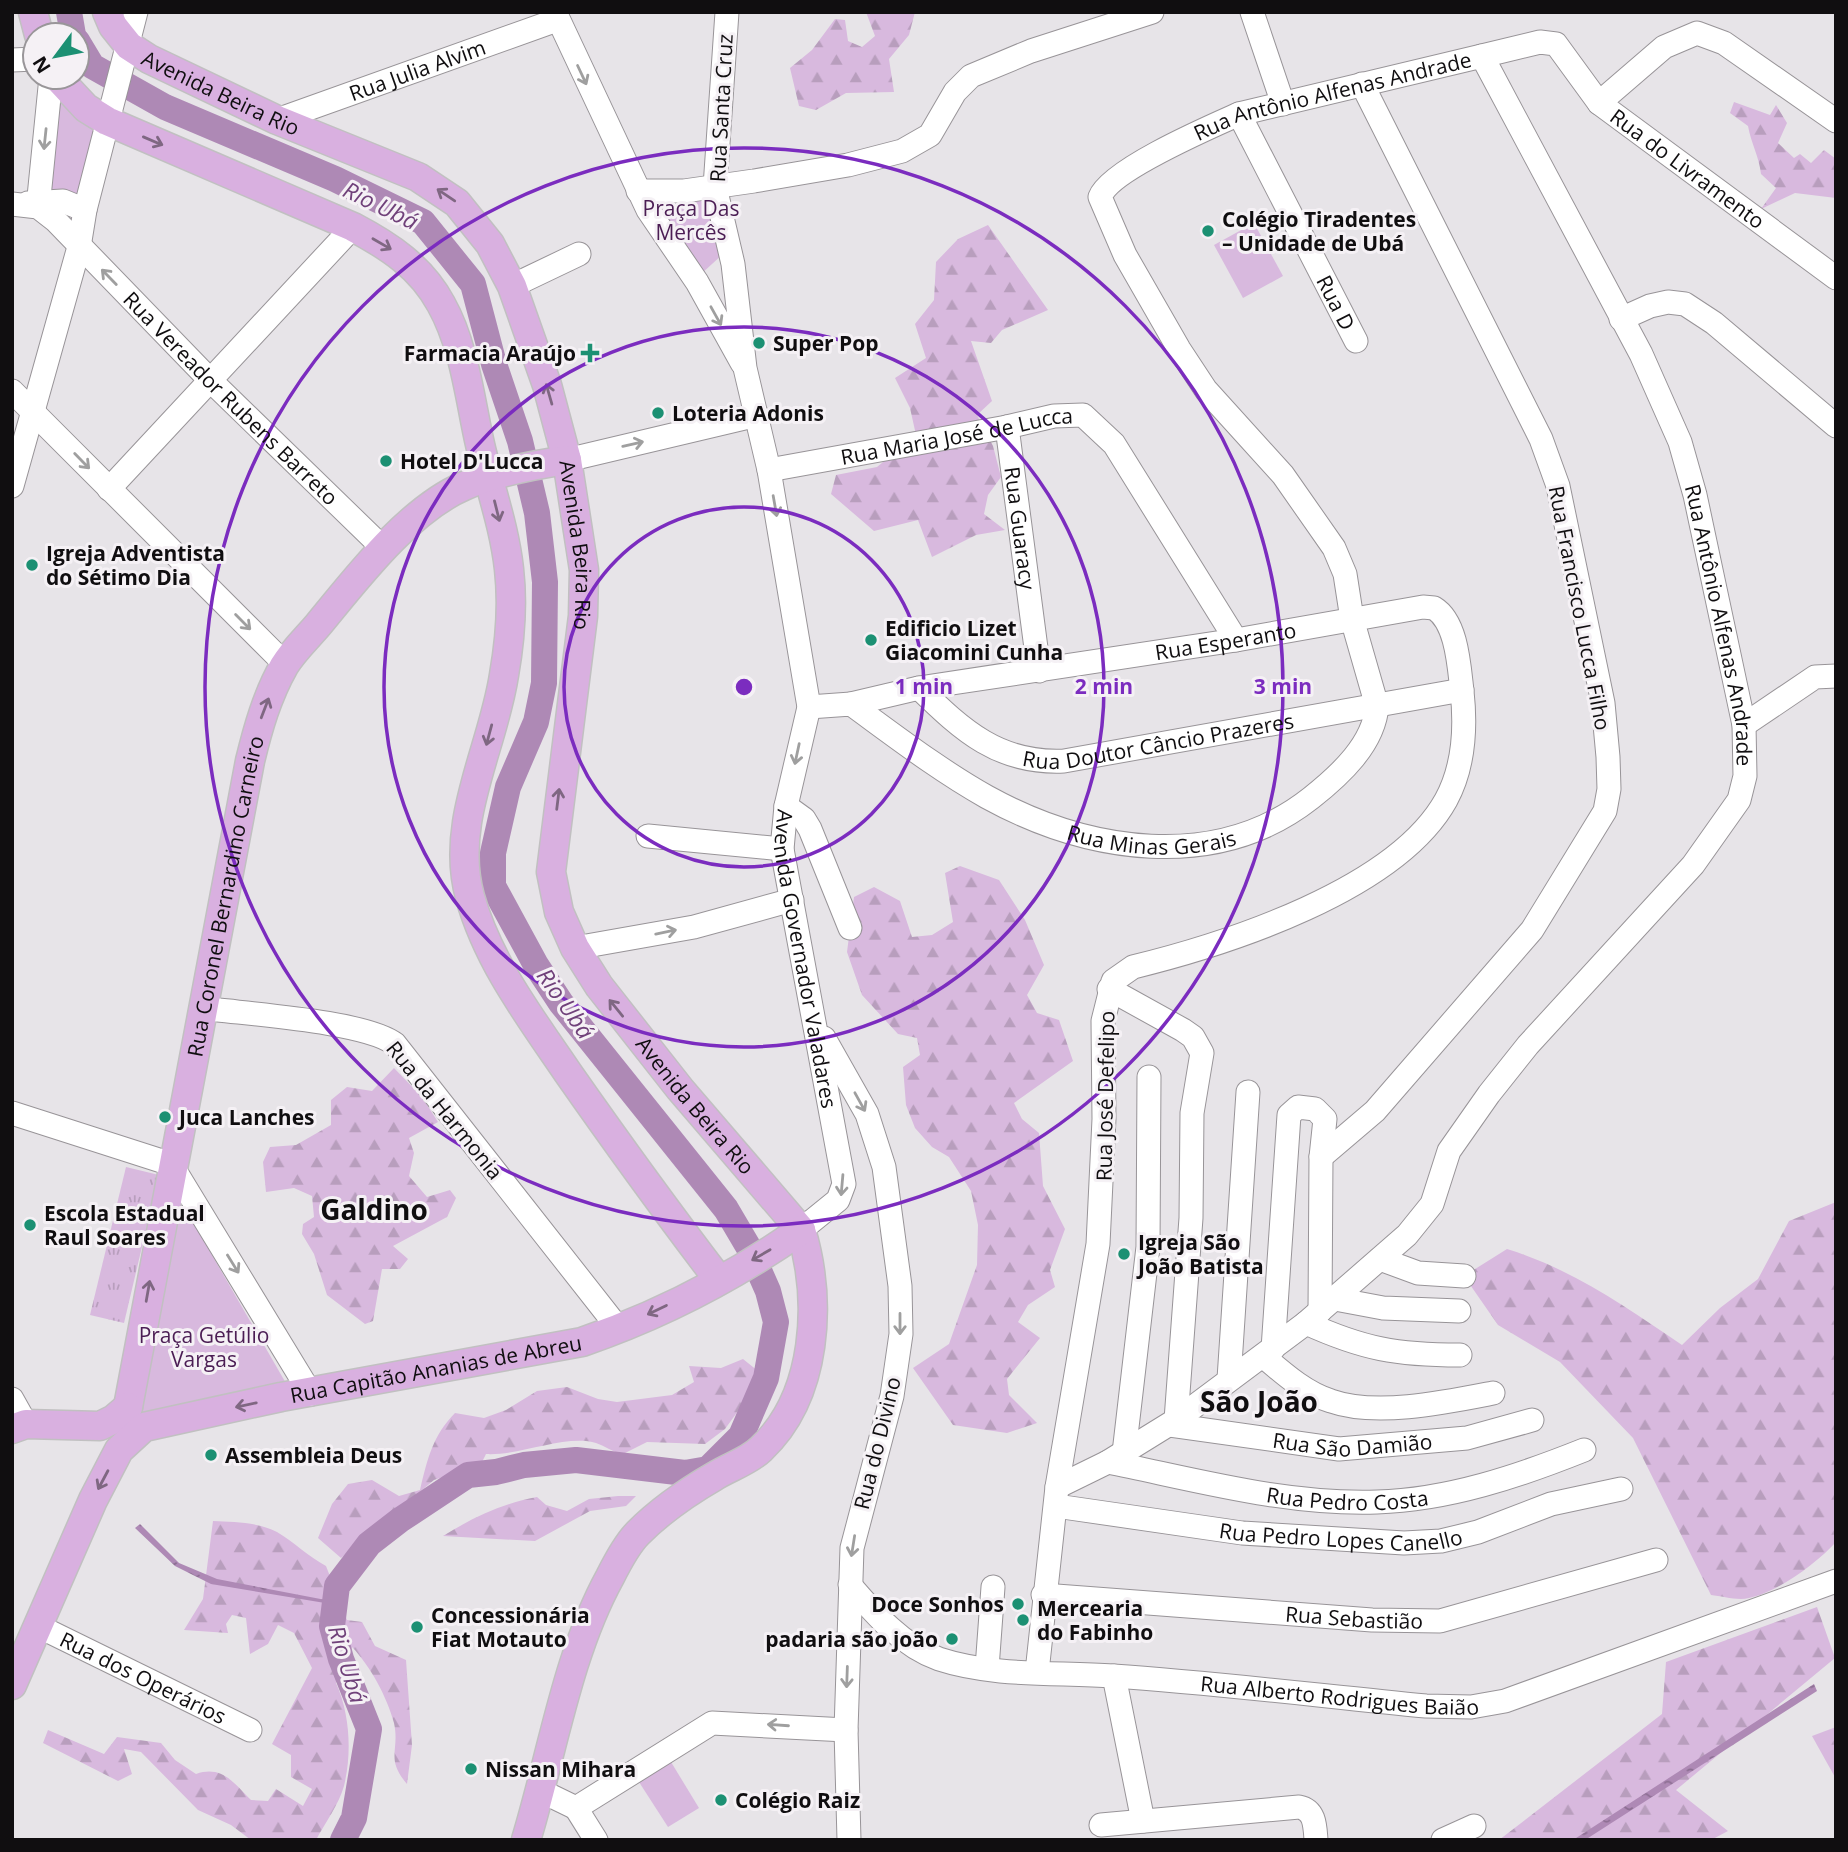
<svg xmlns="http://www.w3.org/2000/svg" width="1848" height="1852" font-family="'Open Sans',sans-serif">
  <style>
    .grass { fill: url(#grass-tufts) }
    .forest { fill: url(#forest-firs) }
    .park { fill: #d8b9de }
    .water { fill: url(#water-ripples) }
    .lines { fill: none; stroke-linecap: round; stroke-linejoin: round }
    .river { stroke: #ae89b5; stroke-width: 26 }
    .minor-casing { stroke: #989498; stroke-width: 25 }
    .major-casing { stroke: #c1c0c1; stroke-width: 31 }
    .minor { stroke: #fff; stroke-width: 23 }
    .major { stroke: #d9b0e0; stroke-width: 28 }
    .oneway { stroke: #9f9f9f }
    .oneway2 { stroke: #7f6782 }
    .ring { fill: none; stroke: #7b2cbf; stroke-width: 3.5 }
    .poi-dot { fill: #1c9073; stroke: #f5f1f5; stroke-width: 2.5 }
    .labels { text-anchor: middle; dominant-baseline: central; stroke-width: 6; stroke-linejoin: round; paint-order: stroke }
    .street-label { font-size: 21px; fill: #100e10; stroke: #f5f1f5 }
    .park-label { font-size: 21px; fill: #4b1d54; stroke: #f5f1f5 }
    .poi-label { font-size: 21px; font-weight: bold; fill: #100e10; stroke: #f5f1f5; text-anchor: start }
    .water-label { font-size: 23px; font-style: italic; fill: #70417a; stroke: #f5f1f5 }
    .district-label { font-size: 28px; font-weight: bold; fill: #100e10; stroke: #f5f1f5 }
    .centre { fill: #7b2cbf; stroke: #f5f1f5; stroke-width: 3.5 }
    .ring-label { font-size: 21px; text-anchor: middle; font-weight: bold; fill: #7b2cbf; stroke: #f5f1f5; stroke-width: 6; stroke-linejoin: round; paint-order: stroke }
  </style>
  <defs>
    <pattern id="grass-tufts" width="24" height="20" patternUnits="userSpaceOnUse" patternTransform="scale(1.75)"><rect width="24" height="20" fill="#d8b9de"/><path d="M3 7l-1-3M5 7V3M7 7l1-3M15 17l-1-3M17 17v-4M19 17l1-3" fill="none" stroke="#b89ebd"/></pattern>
    <pattern id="forest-firs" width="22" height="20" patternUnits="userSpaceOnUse" patternTransform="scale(1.75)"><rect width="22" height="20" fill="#d8b9de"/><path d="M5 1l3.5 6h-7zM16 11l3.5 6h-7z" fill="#b89ebd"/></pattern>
    <pattern id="water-ripples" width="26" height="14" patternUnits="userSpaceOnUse" patternTransform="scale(1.75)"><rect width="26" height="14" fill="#ae89b5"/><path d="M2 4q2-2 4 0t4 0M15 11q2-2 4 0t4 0" fill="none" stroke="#8c6e92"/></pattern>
  </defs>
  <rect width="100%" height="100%" fill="#e7e4e8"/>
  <polygon class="grass" points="126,1167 159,1175 124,1323 90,1315"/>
  <g class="forest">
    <polygon points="866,12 915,12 909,35 889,59 894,92 846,93 816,110 799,106 790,68 812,50 835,19 845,20 848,41 862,47 875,36"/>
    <path d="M 1734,102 L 1770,115 L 1776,105 L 1787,123 L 1778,143 L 1794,158 L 1800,154 L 1811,163 L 1824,150 L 1836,159 L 1836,198 L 1795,193 L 1761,209 L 1776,188 L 1761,174 C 1759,156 1751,143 1748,126 L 1730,113 Z"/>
    <polygon points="988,225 1048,310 1002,330 991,343 971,341 992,401 977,415 993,446 1001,477 988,495 984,514 1005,530 976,535 932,557 918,520 874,531 831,494 836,475 877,467 916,435 910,408 895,378 926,358 915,324 934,300 936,262 958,239"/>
    <polygon points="960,866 999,880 1025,920 1044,965 1027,995 1037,1013 1059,1020 1073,1061 1014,1103 1022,1119 1039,1133 1043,1186 1065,1229 1050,1270 1055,1287 1028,1305 1018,1322 1040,1338 1007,1379 1009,1395 1037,1423 1007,1433 953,1425 913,1368 949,1344 977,1265 978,1225 971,1191 949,1157 932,1147 915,1128 906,1105 903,1067 920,1055 917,1038 898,1034 862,995 847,952 854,897 874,887 900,901 912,937 932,935 953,922 945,873"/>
    <polygon points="394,1068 422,1097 438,1122 409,1138 414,1153 409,1176 427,1197 450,1190 456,1198 447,1217 393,1246 408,1259 400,1269 382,1269 373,1321 365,1324 327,1295 314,1254 302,1234 303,1224 314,1217 312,1196 294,1188 266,1192 263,1162 270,1147 296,1145 331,1125 331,1100 347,1087 372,1091"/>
    <path d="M 1836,1202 L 1836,1542 C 1817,1563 1778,1592 1749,1598 C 1738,1601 1722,1596 1711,1595 L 1633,1438 L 1560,1362 L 1498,1325 L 1464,1276 L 1507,1249 C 1572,1269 1626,1307 1682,1345 L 1720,1308 L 1758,1279 L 1789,1221 Z"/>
    <path d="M 743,1359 L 758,1371 L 741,1407 L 725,1429 L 705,1444 L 647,1442 L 621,1455 C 613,1451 604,1446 596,1443 C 566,1434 520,1456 486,1454 L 481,1464 L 434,1480 L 341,1558 L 318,1538 L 332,1504 L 348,1484 L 372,1480 L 399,1496 L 420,1490 C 427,1460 433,1435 455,1413 L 484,1418 L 506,1410 L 537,1391 L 567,1387 L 598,1399 L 617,1402 L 672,1395 L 694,1382 L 689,1366 L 721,1368 Z"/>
    <path d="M 618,1496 L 636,1496 L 626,1506 L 590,1511 L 535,1541 L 443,1536 C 474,1517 501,1504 537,1497 L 546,1505 L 567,1511 L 589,1499 Z"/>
    <path d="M 213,1521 C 234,1522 258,1522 277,1532 C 294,1542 309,1557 326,1566 L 347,1620 L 362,1622 L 375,1646 L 406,1660 L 412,1745 L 407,1784 C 385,1758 400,1751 394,1723 C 387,1697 371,1667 352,1647 L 336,1683 C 350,1714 352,1753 344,1786 C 339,1804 325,1823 316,1840 L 251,1840 L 231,1825 L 198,1810 L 141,1752 L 124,1749 L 132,1774 L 118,1781 L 43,1743 L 48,1730 L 104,1754 L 117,1737 L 161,1743 L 175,1760 L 196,1774 C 222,1765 234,1783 251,1800 L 268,1801 L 276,1789 L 303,1806 L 312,1789 L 291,1777 L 291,1755 L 272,1744 L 312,1668 L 294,1633 L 278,1625 L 268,1644 L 250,1654 L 246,1618 L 232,1615 L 226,1624 L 228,1633 L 184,1630 L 203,1599 Z"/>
    <polygon points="1817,1607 1835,1658 1676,1790 1728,1831 1711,1840 1499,1840 1662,1714 1666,1662"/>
    <polygon points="1836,1727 1836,1779 1812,1736"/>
  </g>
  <g class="park">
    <polygon points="52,98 96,126 83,197 45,196"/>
    <polygon points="710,190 723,254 701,274 646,199"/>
    <polygon points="1254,223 1283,276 1243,298 1214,245"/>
    <polygon points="175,1191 287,1385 139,1416"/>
    <polygon points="671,1762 699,1808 668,1827 639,1782"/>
  </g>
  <g class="water">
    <polygon points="140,1524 179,1563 217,1579 331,1601 331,1604 211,1584 175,1566 135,1528"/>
    <polygon points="1814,1684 1817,1691 1585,1840 1573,1840"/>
  </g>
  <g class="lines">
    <g class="river">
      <polyline points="69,12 73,35"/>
      <polyline points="77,41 92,66 165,107 335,179 423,222 473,284 494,364 520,441 537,513 545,582 544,683 536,722 508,787 493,853 493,886 536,965 561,1003 726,1209 749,1248 768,1291 776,1322 766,1378 741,1436 708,1469 685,1473 576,1460 524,1465 496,1472 468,1475 400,1520 369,1544 337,1586 332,1626 341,1659 369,1729 354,1818 343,1840"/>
    </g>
    <g class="minor-casing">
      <g id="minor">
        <polyline points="555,12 648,210 697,282 742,363"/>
        <path id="s1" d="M 727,12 L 715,187 L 733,264 L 745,368 L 769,470 L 809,707 L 786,806 L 782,849 L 844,1184 L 838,1200 L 801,1230"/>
        <polyline points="1252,12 1283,104"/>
        <path id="s2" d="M 1482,56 L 1540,42 L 1556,44 L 1599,103 L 1836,278"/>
        <polyline points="12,60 35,59"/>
        <polyline points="1599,103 1664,47 1697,33 1724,43 1836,121"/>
        <path id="s3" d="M 1239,114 L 1356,341"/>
        <path id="s4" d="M 277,120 L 557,20"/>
        <polyline points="638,191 684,191 754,181 848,165 902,151 930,135 955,92 971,76 1031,51 1152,12"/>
        <polyline points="28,203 63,201 85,210"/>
        <path id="s5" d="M 12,204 L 38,207 L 56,221 L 210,380 L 384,549"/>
        <polyline points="38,207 51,77"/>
        <polyline points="512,286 579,254"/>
        <polyline points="1621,319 1650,306 1668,302 1685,304 1714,323 1836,426"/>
        <polyline points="12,391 285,664"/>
        <path id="s6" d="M 1007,427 L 1039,671"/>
        <polyline points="567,460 757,415"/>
        <path id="s7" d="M 769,470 L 1007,427 L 1054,416 L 1083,415 L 1114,444 L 1236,640"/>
        <polyline points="12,486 79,247 85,210 136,12"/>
        <polyline points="109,489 353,227"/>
        <path id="s8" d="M 919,688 C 963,731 999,764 1064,761 L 1462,690"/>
        <path id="s9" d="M 851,704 L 919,688 L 1236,640 L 1423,607 L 1434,608 C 1457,622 1459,666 1462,691 C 1466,727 1464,767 1446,800 C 1396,890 1227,944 1133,967 L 1113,981 L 1103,1021 L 1104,1119 L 1098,1244 L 1057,1487 L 1037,1672"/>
        <path id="s10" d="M 809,707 L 851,704 C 895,736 939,770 987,797 C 1087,852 1216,873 1311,798 C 1340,775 1374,744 1377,706 L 1352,619 L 1345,574 L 1334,548 L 1283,475 L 1206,390 L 1179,349 L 1125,255 L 1100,197 C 1110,170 1210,127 1239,114 L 1482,56 L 1641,354 L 1680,442 L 1695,495 L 1744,725 L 1745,776 L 1739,800 L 1693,865 L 1528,1045 L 1489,1094 L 1449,1151 L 1432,1204 L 1407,1235 L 1306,1323 L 1176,1420 L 1108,1462 L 1057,1487"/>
        <polyline points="1744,725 1815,677 1836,676"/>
        <polyline points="786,806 804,819 810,829 850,928"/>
        <polyline points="648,836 782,849"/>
        <polyline points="575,948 694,927 792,900"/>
        <polyline points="1109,989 1183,1030 1193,1037 1202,1053 1192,1113 1191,1218 1176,1420"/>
        <path d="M 202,1008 C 246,1014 365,1021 395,1044 L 619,1329"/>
        <polyline points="824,1038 867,1114 884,1167 900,1286 901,1334 892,1396 852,1548 846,1730 849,1840"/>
        <polyline points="12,1113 171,1164 311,1394"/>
        <polyline points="1321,1157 1375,1111 1532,930 1605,811 1609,789 1608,757 1603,703 1558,486 1541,439 1362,84"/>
        <polyline points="1380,1259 1418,1273 1464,1276"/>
        <polyline points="1335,1299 1383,1308 1459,1311"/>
        <path d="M 1306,1323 C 1363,1349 1397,1355 1460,1355"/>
        <polyline points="1273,1349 1289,1115 1298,1107 1315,1109 1325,1119 1321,1157 1320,1311"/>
        <path d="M 1263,1356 C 1283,1373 1305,1393 1331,1401 C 1376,1417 1447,1402 1493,1393"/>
        <polyline points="1229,1379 1248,1092"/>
        <polyline points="12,1399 26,1424"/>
        <path id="s11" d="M 1170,1425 L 1339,1449 L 1467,1438 L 1532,1420"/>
        <polyline points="1124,1453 1148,1247 1149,1077"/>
        <path id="s12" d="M 1108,1462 C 1197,1480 1286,1505 1377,1502 C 1448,1500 1519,1476 1584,1450"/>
        <path id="s13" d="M 1056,1506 L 1242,1533 L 1404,1543 L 1441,1541 L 1478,1532 L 1551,1504 L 1621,1489"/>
        <path id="s14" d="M 850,1585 C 874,1613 902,1646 939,1659 C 994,1677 1056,1672 1113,1676 C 1217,1683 1322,1696 1426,1706 L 1471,1707 L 1505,1701 L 1836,1581"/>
        <path id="s15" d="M 1043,1595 L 1372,1620 L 1440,1621 L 1656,1560"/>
        <path id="s16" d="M 38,1626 L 250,1730"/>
        <polyline points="987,1668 993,1587"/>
        <polyline points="1114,1676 1143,1821"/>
        <polyline points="541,1791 576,1808"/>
        <polyline points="576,1808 712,1723 846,1730"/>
        <polyline points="576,1808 596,1840"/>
        <path d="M 1101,1825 L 1299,1807 C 1315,1810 1315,1826 1316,1840"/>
        <polyline points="1443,1840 1474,1826"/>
      </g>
    </g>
    <g class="major-casing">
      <g id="major">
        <polyline points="33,12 39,35"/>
        <path id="s17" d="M 107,12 L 113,26 L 129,46 L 149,59 L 277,120 L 418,177 L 457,203 L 490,244 L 512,286 L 547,385 L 567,460 L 584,570 L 583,616 L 551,872 L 559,912 L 575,948 L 599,986 L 680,1089 L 801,1230 C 822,1301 818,1395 761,1449 C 749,1461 729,1467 715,1476 C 689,1491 659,1512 638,1533 C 627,1544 617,1563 610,1577 C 567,1655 552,1755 526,1840"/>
        <path d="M 57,77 L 86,108 L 107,121 L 353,227 C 389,246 421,267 441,304 C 463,343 469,392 478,435 C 487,480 504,523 509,569 C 513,604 510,641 504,675 C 493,748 449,822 470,897 C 488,962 530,1017 568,1073 C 617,1143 667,1212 719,1280"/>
        <path id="s18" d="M 128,1407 L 250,761 C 258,728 267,696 284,666 C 293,651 307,638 318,625 C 356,579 408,510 464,486 C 495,472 533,465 567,460"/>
        <polyline points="12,1429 26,1424 100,1426 114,1419 128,1407"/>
        <path id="s19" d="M 12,1685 L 93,1500 L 119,1450 L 144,1427 L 281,1397 L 582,1342 C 658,1316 735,1276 801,1230"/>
      </g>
    </g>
    <use href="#minor" class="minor"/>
    <use href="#major" class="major"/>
  </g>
  <defs><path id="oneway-shaft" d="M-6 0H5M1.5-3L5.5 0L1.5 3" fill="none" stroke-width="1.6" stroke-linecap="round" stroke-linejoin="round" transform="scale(1.75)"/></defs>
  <g class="oneway">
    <use href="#oneway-shaft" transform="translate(582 75) rotate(65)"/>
    <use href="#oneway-shaft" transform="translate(45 139) rotate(96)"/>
    <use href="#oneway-shaft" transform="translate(109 277) rotate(-134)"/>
    <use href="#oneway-shaft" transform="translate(716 316) rotate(61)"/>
    <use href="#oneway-shaft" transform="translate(633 444) rotate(-13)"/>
    <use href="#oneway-shaft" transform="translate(82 461) rotate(46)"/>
    <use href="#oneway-shaft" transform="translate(775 506) rotate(80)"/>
    <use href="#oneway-shaft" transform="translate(243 622) rotate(45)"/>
    <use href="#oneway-shaft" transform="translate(797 754) rotate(102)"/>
    <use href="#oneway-shaft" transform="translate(666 932) rotate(-12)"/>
    <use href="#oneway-shaft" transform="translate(860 1102) rotate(61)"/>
    <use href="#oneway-shaft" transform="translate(842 1185) rotate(95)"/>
    <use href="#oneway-shaft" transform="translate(233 1264) rotate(58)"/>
    <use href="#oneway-shaft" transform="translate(900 1324) rotate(90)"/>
    <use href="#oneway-shaft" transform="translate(853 1546) rotate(99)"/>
    <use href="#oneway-shaft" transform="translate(847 1677) rotate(92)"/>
    <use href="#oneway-shaft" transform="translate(778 1725) rotate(-176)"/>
  </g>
  <g class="oneway2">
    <use href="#oneway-shaft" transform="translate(153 141) rotate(23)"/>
    <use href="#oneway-shaft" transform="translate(446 195) rotate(-146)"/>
    <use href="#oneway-shaft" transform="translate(382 244) rotate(30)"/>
    <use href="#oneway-shaft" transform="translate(549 394) rotate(-106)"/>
    <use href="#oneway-shaft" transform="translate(497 511) rotate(76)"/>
    <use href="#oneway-shaft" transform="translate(265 708) rotate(-69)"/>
    <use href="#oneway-shaft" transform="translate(489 735) rotate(105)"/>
    <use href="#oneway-shaft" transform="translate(558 799) rotate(-83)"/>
    <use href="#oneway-shaft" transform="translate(616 1008) rotate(-129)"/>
    <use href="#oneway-shaft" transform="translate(761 1255) rotate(150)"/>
    <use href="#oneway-shaft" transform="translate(148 1291) rotate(-80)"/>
    <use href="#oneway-shaft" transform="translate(657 1310) rotate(154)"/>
    <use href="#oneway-shaft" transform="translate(246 1405) rotate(168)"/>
    <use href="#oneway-shaft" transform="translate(103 1480) rotate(118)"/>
  </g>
  <g class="ring">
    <circle cx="744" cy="687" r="180"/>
    <circle cx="744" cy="687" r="360"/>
    <circle cx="744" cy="687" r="539"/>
  </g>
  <g class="poi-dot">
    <circle cx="1208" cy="231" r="7"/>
    <circle cx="759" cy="343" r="7"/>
    <path d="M586.5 342.5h7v7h7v7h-7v7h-7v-7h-7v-7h7z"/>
    <circle cx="658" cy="413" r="7"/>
    <circle cx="386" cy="461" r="7"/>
    <circle cx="32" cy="565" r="7"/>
    <circle cx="871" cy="640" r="7"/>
    <circle cx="165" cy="1117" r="7"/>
    <circle cx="30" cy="1225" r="7"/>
    <circle cx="1124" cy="1254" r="7"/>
    <circle cx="211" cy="1455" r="7"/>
    <circle cx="1018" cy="1604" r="7"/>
    <circle cx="1023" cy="1620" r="7"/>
    <circle cx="417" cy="1627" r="7"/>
    <circle cx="952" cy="1639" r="7"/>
    <circle cx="471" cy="1769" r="7"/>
    <circle cx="721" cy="1800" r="7"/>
  </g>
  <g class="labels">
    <g class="street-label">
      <text stroke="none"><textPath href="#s4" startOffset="149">Rua Julia Alvim</textPath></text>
      <text stroke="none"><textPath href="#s17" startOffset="144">Avenida Beira Rio</textPath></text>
      <text stroke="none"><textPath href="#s10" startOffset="1514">Rua Antônio Alfenas Andrade</textPath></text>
      <text transform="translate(721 108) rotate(-87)">Rua Santa Cruz</text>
      <text stroke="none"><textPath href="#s2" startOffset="259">Rua do Livramento</textPath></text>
      <text stroke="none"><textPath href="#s3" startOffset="212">Rua D</textPath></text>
      <text stroke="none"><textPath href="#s5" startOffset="298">Rua Vereador Rubens Barreto</textPath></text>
      <text stroke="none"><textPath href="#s7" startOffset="191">Rua Maria José de Lucca</textPath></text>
      <text stroke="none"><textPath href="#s6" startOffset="102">Rua Guaracy</textPath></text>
      <text stroke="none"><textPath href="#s17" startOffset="774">Avenida Beira Rio</textPath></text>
      <text transform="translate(1580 608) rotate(79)">Rua Francisco Lucca Filho</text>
      <text stroke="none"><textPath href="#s10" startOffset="2291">Rua Antônio Alfenas Andrade</textPath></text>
      <text stroke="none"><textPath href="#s9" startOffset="380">Rua Esperanto</textPath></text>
      <text stroke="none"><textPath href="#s8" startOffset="264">Rua Doutor Câncio Prazeres</textPath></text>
      <text stroke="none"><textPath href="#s10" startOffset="380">Rua Minas Gerais</textPath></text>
      <text stroke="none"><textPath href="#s18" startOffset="520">Rua Coronel Bernardino Carneiro</textPath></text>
      <text stroke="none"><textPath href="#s1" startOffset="961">Avenida Governador Valadares</textPath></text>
      <text transform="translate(1105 1096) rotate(-89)">Rua José Defelipo</text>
      <text stroke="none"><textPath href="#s17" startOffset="1382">Avenida Beira Rio</textPath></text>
      <text transform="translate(445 1110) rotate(51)">Rua da Harmonia</text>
      <text stroke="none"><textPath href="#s19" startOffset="590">Rua Capitão Ananias de Abreu</textPath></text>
      <text stroke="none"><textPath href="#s11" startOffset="184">Rua São Damião</textPath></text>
      <text transform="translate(877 1443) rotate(-76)">Rua do Divino</text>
      <text stroke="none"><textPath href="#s12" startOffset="243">Rua Pedro Costa</textPath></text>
      <text stroke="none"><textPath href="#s13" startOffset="287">Rua Pedro Lopes Canello</textPath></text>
      <text stroke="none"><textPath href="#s15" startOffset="312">Rua Sebastião</textPath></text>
      <text stroke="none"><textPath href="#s16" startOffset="117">Rua dos Operários</textPath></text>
      <text stroke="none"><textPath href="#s14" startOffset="520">Rua Alberto Rodrigues Baião</textPath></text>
    </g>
    <g class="park-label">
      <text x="691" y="208">Praça Das<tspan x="691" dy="24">Mercês</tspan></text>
      <text x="204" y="1335">Praça Getúlio<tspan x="204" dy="24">Vargas</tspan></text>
    </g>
    <g class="poi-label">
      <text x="1222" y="219">Colégio Tiradentes<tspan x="1222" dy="24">– Unidade de Ubá</tspan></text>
      <text x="773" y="343">Super Pop</text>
      <text x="576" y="353" text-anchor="end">Farmacia Araújo</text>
      <text x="672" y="413">Loteria Adonis</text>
      <text x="400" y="461">Hotel D'Lucca</text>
      <text x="46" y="553">Igreja Adventista<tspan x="46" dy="24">do Sétimo Dia</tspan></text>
      <text x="885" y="628">Edificio Lizet<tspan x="885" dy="24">Giacomini Cunha</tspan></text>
      <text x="179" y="1117">Juca Lanches</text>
      <text x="44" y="1213">Escola Estadual<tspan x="44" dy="24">Raul Soares</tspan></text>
      <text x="1138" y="1242">Igreja São<tspan x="1138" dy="24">João Batista</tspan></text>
      <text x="225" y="1455">Assembleia Deus</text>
      <text x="1004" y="1604" text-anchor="end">Doce Sonhos</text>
      <text x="1037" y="1608">Mercearia<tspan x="1037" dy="24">do Fabinho</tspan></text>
      <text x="431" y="1615">Concessionária<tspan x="431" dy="24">Fiat Motauto</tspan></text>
      <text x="938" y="1639" text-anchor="end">padaria são joão</text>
      <text x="485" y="1769">Nissan Mihara</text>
      <text x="735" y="1800">Colégio Raiz</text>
    </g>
    <g class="water-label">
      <text transform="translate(381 205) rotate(26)">Rio Ubá</text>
      <text transform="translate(566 1003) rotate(55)">Rio Ubá</text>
      <text transform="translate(348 1664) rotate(73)">Rio Ubá</text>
    </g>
    <g class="district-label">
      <text x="374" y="1209">Galdino</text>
      <text x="1259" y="1401">São João</text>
    </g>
  </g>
  <circle cx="744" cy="687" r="10" class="centre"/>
  <g class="ring-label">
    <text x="924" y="694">1 min</text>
    <text x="1104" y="694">2 min</text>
    <text x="1283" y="694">3 min</text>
  </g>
  <rect width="1848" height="1852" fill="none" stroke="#100e10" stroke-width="28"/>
  <g transform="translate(56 56) rotate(238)"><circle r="33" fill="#f5f1f5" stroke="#999699" stroke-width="2"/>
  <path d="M0-5L12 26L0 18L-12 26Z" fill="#1c9073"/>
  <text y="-10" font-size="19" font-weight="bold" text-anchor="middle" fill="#100e10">N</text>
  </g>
</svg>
